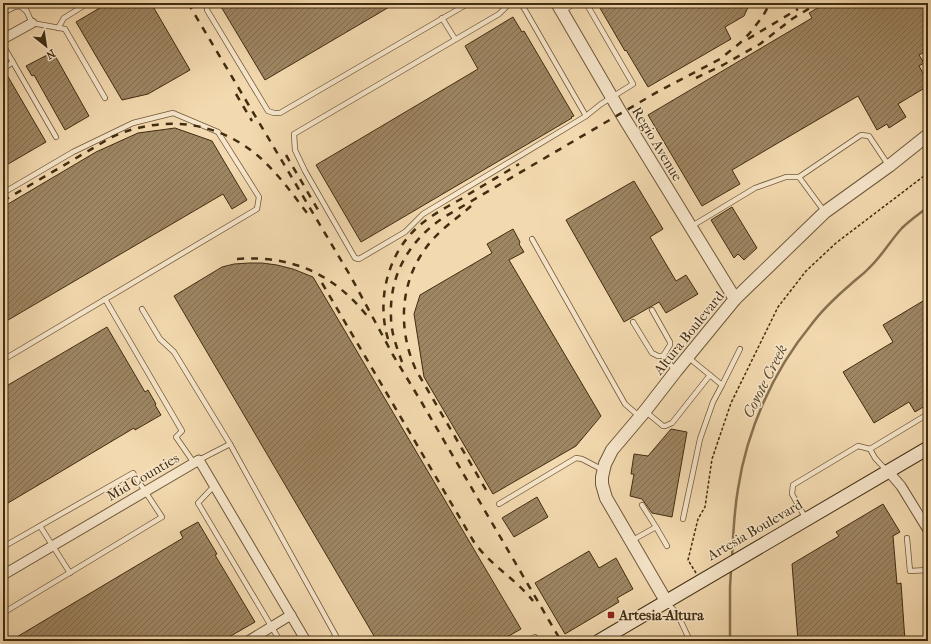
<svg xmlns="http://www.w3.org/2000/svg" width="931" height="644" font-family="'IM FELL French Canon',serif">
  <style>
    .lines { fill: none; stroke-linecap: round; stroke-linejoin: round }
    .stream { stroke: #87714f; stroke-width: 2.5 }
    .building { fill: url(#building-hatch); stroke: #412d10 }
    .service-casing { stroke: #6e5838; stroke-width: 6 }
    .minor-casing { stroke: #6e5838; stroke-width: 11 }
    .tertiary-casing { stroke: #6e5838; stroke-width: 14 }
    .secondary-casing { stroke: #412d10; stroke-width: 15 }
    .path { stroke: #412d10; stroke-width: 1.5; stroke-dasharray: 3 2; stroke-linecap: butt }
    .service { stroke: #f7e6cb; stroke-width: 4.5 }
    .minor { stroke: #f7e6cb; stroke-width: 9 }
    .tertiary { stroke: #f7e6cb; stroke-width: 12 }
    .secondary { stroke: #f7e6cb; stroke-width: 13 }
    .rail { stroke: #412d10; stroke-width: 2.5; stroke-dasharray: 7 7; stroke-linecap: butt }
    .poi-dot { fill: #8f2418; stroke: #f7e6cb; stroke-width: 1.5 }
    .labels { text-anchor: middle; dominant-baseline: central; stroke-width: 3; stroke-linejoin: round; paint-order: stroke }
    .street-label { font-size: 14px; fill: #412d10; stroke: #f7e6cb }
    .poi-label { font-size: 14px; font-weight: bold; fill: #412d10; stroke: #f7e6cb; text-anchor: start }
    .water-label { font-size: 15px; font-style: italic; fill: #5e4a2a; stroke: #f7e6cb }
  </style>
  <defs>
    <pattern id="building-hatch" width="6" height="6" patternUnits="userSpaceOnUse"><rect width="6" height="6" fill="#9e8663"/><path d="M-1 1l2-2M0 6l6-6M5 7l2-2" fill="none" stroke="#826e50"/></pattern>
  </defs>
  <rect width="100%" height="100%" fill="#f3d9af"/>
  <filter id="stains"><feTurbulence type="fractalNoise" baseFrequency=".005" numOctaves="4"/><feColorMatrix values="0 0 0 0 .2 0 0 0 0 .09 0 0 0 0 .02 0 0 0 .5 -.17"/></filter>
  <radialGradient id="worn" r=".72"><stop offset=".6" stop-color="#630" stop-opacity="0"/><stop offset="1" stop-color="#630" stop-opacity=".3"/></radialGradient>
  <g class="lines">
    <g class="stream">
      <path d="M 732,559 C 733,535 734,512 738,489 C 747,430 773,371 811,325 C 822,310 837,296 851,284 C 857,278 864,274 869,268 C 882,256 890,241 902,228 C 910,220 919,214 928,207"/>
      <polyline points="730,641 730,587 731,570"/>
    </g>
  </g>
  <g class="building">
    <polygon points="108,3 151,3 190,70 148,94 122,100 76,22"/>
    <polygon points="224,3 396,3 265,80 220,5"/>
    <polygon points="597,3 750,3 744,16 725,27 731,39 648,87 626,50 625,51"/>
    <polygon points="826,3 928,3 928,50 919,55 924,63 919,66 928,82 928,86 898,104 906,117 889,128 887,124 877,130 858,96 732,170 740,184 702,206 648,115 812,18 809,13"/>
    <polygon points="513,17 522,32 524,31 574,116 571,117 572,118 361,242 316,165 478,69 465,46"/>
    <polygon points="53,52 89,116 65,130 34,75 32,76 26,66"/>
    <polygon points="7,75 46,142 3,167 3,78"/>
    <polygon points="175,128 212,141 247,200 232,209 223,194 3,323 3,207 96,152 138,133"/>
    <polygon points="634,181 663,229 650,237 676,281 686,275 698,294 666,313 659,302 624,322 566,220"/>
    <polygon points="732,207 757,248 744,260 738,254 734,258 711,220"/>
    <polygon points="513,229 520,242 519,244 524,252 509,260 601,416 576,446 493,494 424,377 414,314 420,295 492,253 487,244"/>
    <polygon points="249,263 262,263 277,265 293,269 313,277 521,629 500,641 377,641 174,296 222,267 234,264"/>
    <polygon points="928,298 928,404 915,412 909,402 874,423 843,372 893,342 883,325"/>
    <polygon points="107,327 145,392 148,390 156,404 155,405 161,415 135,430 134,428 3,506 3,388"/>
    <polygon points="671,429 687,432 672,517 652,513 642,499 630,496 634,474 631,474 634,454 648,456"/>
    <polygon points="537,497 548,517 514,537 502,518"/>
    <polygon points="883,504 900,532 893,536 897,584 901,583 905,641 798,641 792,564 839,536 836,532"/>
    <polygon points="198,522 217,554 215,555 255,622 222,641 10,641 183,538 180,532"/>
    <polygon points="589,551 599,568 616,558 633,589 617,598 619,602 565,634 535,583"/>
  </g>
  <g class="lines">
    <g class="service-casing">
      <g id="service">
        <polyline points="23,3 32,23 65,29 105,98"/>
        <polyline points="208,3 207,10 268,111 274,113 280,113 469,3"/>
        <polyline points="510,3 499,14 294,134 295,150 305,171 355,258 359,259 405,232 423,214 586,116 601,104 633,84 586,3"/>
        <polyline points="521,3 586,116"/>
        <polyline points="562,11 576,3"/>
        <polyline points="3,13 14,7 20,6 26,11"/>
        <polyline points="442,18 455,39"/>
        <polyline points="58,28 64,18 88,3"/>
        <polyline points="3,30 7,37"/>
        <polyline points="3,45 56,137"/>
        <polyline points="3,69 13,62"/>
        <polyline points="3,193 73,152 133,123 173,113 218,132 259,197 257,209 3,360"/>
        <polyline points="824,211 799,177 861,135 869,136 889,166"/>
        <polyline points="692,226 755,188 786,177 799,177"/>
        <polyline points="532,239 625,404 640,417"/>
        <polyline points="105,299 182,431 176,437 194,463"/>
        <polyline points="142,309 160,339 174,352 230,444"/>
        <polyline points="652,310 670,342 670,345 663,356"/>
        <polyline points="633,322 652,353 658,356 663,356 676,371"/>
        <polyline points="722,385 740,349"/>
        <polyline points="645,411 663,426 665,426 672,423 710,375"/>
        <polyline points="870,449 875,458 887,471"/>
        <polyline points="199,460 230,444 336,636 328,641"/>
        <polyline points="214,486 198,503 280,641"/>
        <polyline points="499,504 576,458 582,459 603,470"/>
        <polyline points="642,505 656,527"/>
        <polyline points="683,519 700,439 713,402 722,385 689,358"/>
        <polyline points="806,519 792,494 793,485 858,446 870,449 928,414"/>
        <polyline points="40,526 70,573"/>
        <polyline points="907,538 910,571 928,570"/>
        <polyline points="631,541 656,527 667,546"/>
        <polyline points="3,547 133,473 162,517 3,613"/>
        <polyline points="667,603 677,613 690,641"/>
        <polyline points="528,641 535,637 538,641"/>
      </g>
    </g>
    <g class="minor-casing">
      <g id="minor">
        <polyline points="3,39 32,23"/>
        <polyline points="888,471 901,486 928,530"/>
        <polyline points="3,575 199,460 306,641"/>
        <polyline points="248,641 291,615"/>
      </g>
    </g>
    <g class="tertiary-casing">
      <g id="tertiary">
        <polyline points="557,3 621,113 735,299"/>
        <polyline points="666,601 606,498 602,484 602,477 605,464 612,450 645,411 676,371 735,299 825,212 889,166 928,135"/>
      </g>
    </g>
    <g class="secondary-casing">
      <polyline id="secondary" points="599,641 928,448"/>
    </g>
    <polyline class="path" points="696,573 688,560 698,519 705,507 712,459 731,403 778,307 806,271 836,243 928,173"/>
    <use href="#service" class="service"/>
    <use href="#minor" class="minor"/>
    <use href="#tertiary" class="tertiary"/>
    <use href="#secondary" class="secondary"/>
    <g class="rail">
      <polyline points="188,3 351,277 393,355 422,403 561,641"/>
      <polyline points="748,39 798,9"/>
      <polyline points="696,78 723,65 760,44 792,19 818,3"/>
      <polyline points="236,94 252,121"/>
      <polyline points="286,155 321,215"/>
      <path d="M 3,201 L 112,137 C 161,115 215,120 257,155 C 276,171 292,193 307,213"/>
      <path d="M 471,206 C 459,217 445,226 434,238 C 400,275 396,326 416,370 L 489,495"/>
      <path d="M 237,259 C 292,255 334,274 368,317"/>
      <path d="M 322,283 L 474,542 C 490,565 516,579 533,601"/>
      <path d="M 388,339 C 376,299 388,252 420,225 C 433,214 447,207 461,199 C 480,187 500,176 519,164"/>
      <path d="M 402,362 C 397,348 391,333 391,317 C 389,274 410,239 446,216 L 659,91 L 720,59 L 740,43 L 749,34 L 763,16 L 770,3"/>
    </g>
  </g>
  <rect class="poi-dot" x="607" y="611" width="8" height="8" rx="2"/>
  <g class="labels">
    <g class="street-label">
      <text transform="translate(657 144) rotate(59)">Regio Avenue</text>
      <text transform="translate(689 333) rotate(-51)">Altura Boulevard</text>
      <text transform="translate(143 477) rotate(-30)">Mid Counties</text>
      <text transform="translate(755 530) rotate(-30)">Artesia Boulevard</text>
    </g>
    <g class="poi-label">
      <text x="619" y="615">Artesia-Altura</text>
    </g>
    <g class="water-label">
      <text transform="translate(765 381) rotate(-63)">Coyote Creek</text>
    </g>
  </g>
  <rect width="931" height="644" fill="none" stroke="#f3d9af" stroke-width="16"/>
  <rect x="4" y="4" width="923" height="636" fill="none" stroke="#412d10" stroke-width="2"/>
  <rect x="8" y="8" width="915" height="628" fill="none" stroke="#412d10"/>
  <g transform="translate(46 46) rotate(150)" stroke="#f7e6cb" stroke-width="3" paint-order="stroke">
  <path d="M0-3L7 15L0 10L-7 15Z" fill="#412d10"/>
  <text y="-6" font-size="11" font-weight="bold" text-anchor="middle" fill="#412d10">N</text>
  </g>
  <rect width="100%" height="100%" filter="url(#stains)"/>
  <rect width="100%" height="100%" fill="url(#worn)"/>
</svg>
